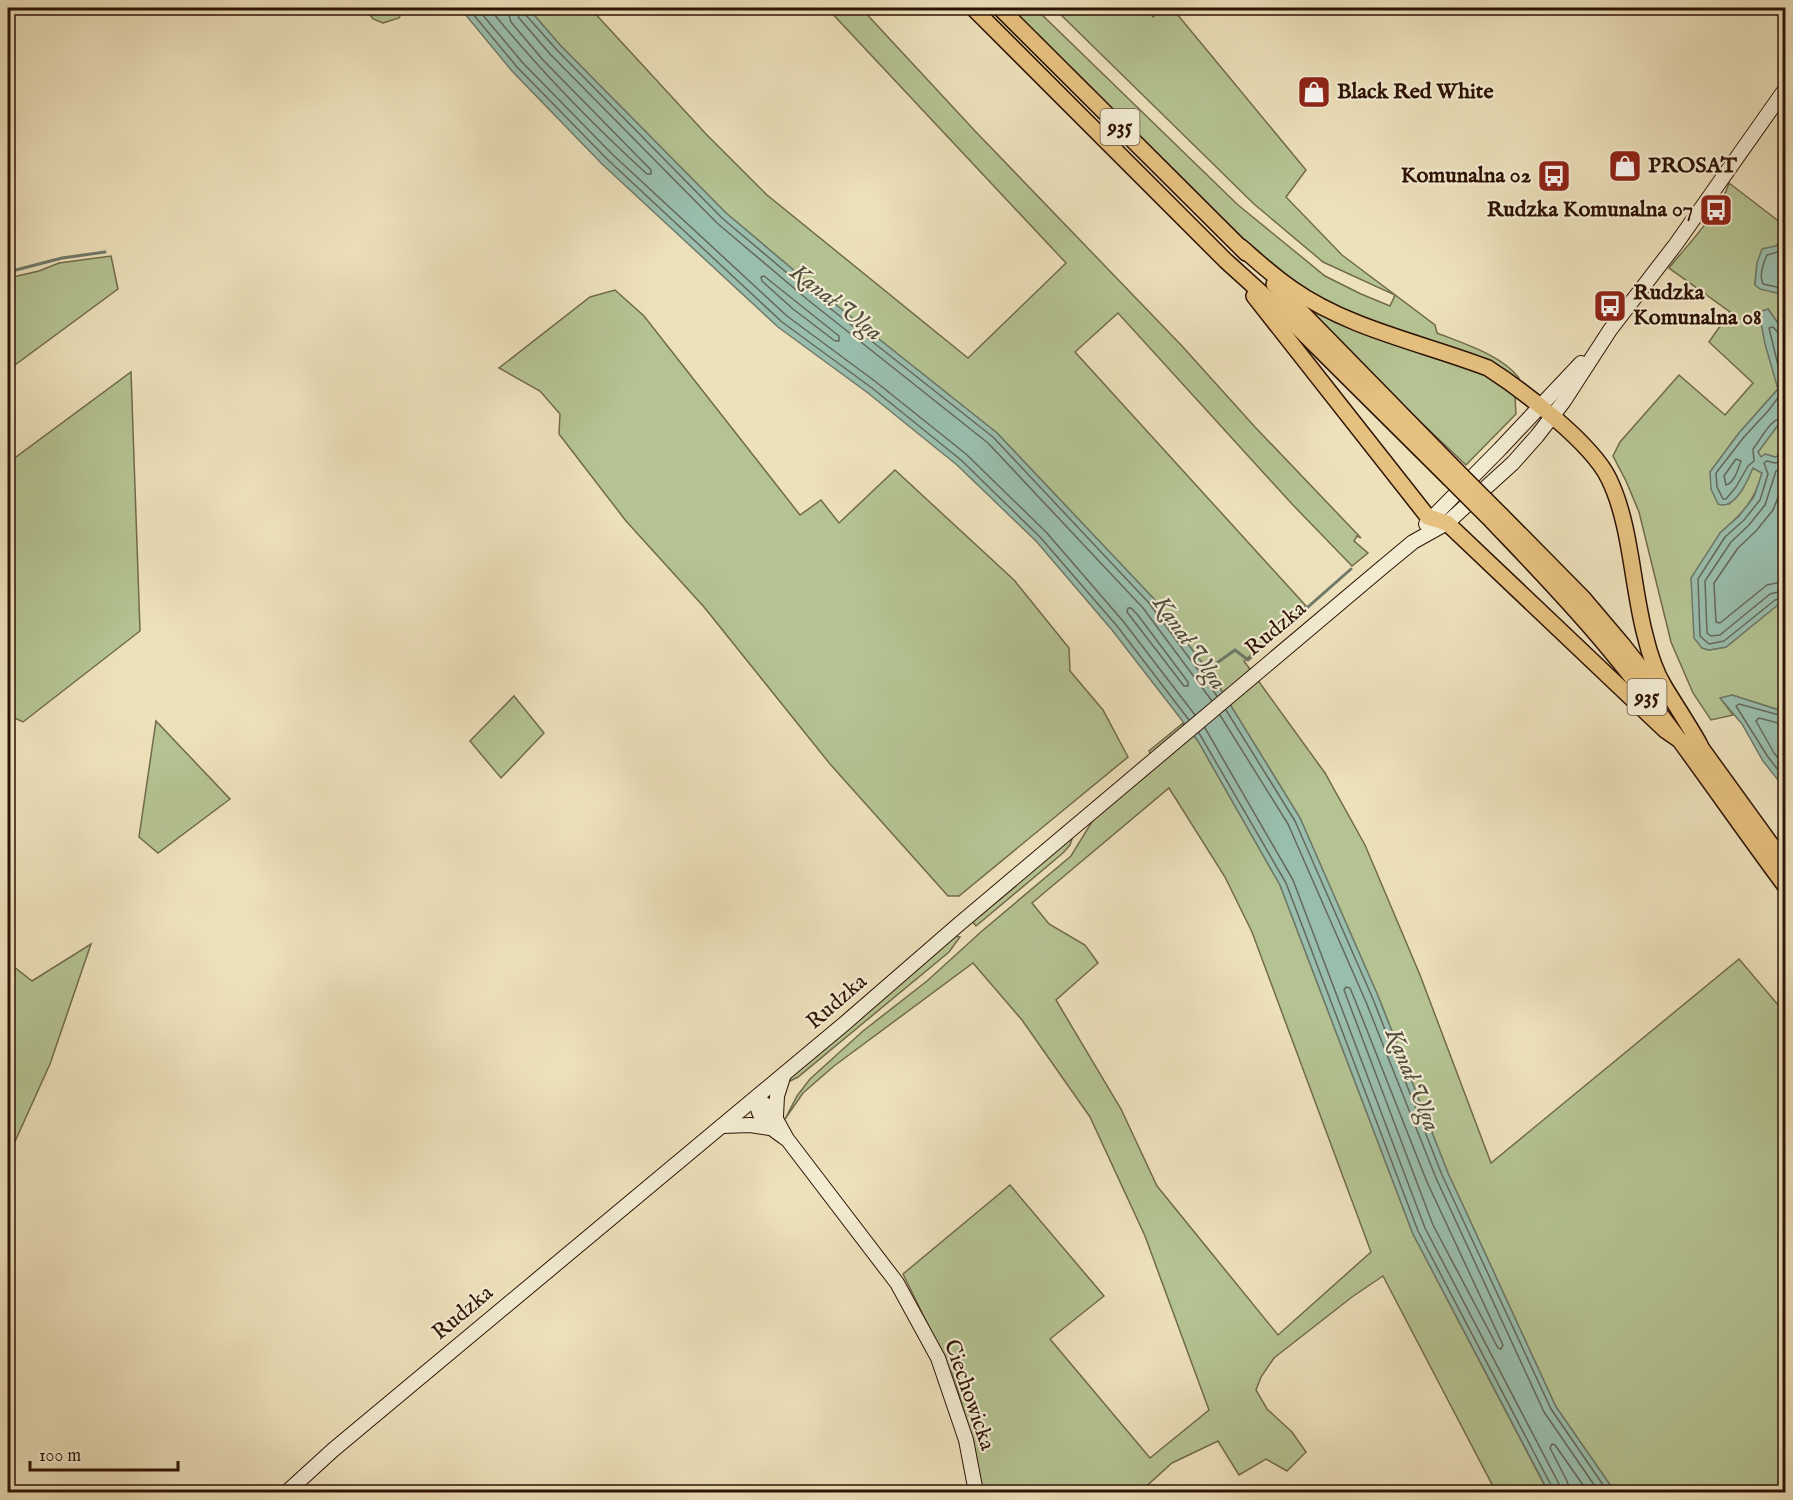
<svg xmlns="http://www.w3.org/2000/svg" width="1793" height="1500" font-family="'IM FELL English',serif">
  <style>
    .green { fill: #b5c392; stroke: #716a4c; stroke-width: 1.5; fill-rule: evenodd }
    .water { fill: #9abead; stroke: #6e796a; stroke-width: 1.5 }
    .lines { fill: none; stroke-linecap: round; stroke-linejoin: round }
    .shore { stroke: #646859; stroke-width: 1.5 }
    .stream { stroke: #6e796a; stroke-width: 3 }
    .secondary-casing { stroke: #2d1205; stroke-width: 16 }
    .primary-casing { stroke: #2d1205; stroke-width: 18 }
    .secondary { stroke: #f3ecd3; stroke-width: 14 }
    .primary { stroke: #e6c07e; stroke-width: 15 }
    .primary-bridge-casing { stroke: #2d1205; stroke-width: 18; stroke-linecap: butt }
    .primary-bridge { stroke: #e6c07e; stroke-width: 15 }
    .labels { text-anchor: middle; dominant-baseline: central; stroke-width: 4.5; stroke-linejoin: round; paint-order: stroke }
    .shield { fill: #f3ecd3; stroke: #685343; stroke-width: 1.5 }
    .shield-label { font-size: 21px; font-weight: bold; fill: #2d1205 }
    .poi-label { font-size: 22px; font-weight: bold; fill: #2d1205; stroke: #f3ecd3; text-anchor: start }
    .street-label { font-size: 22px; fill: #2d1205; stroke: #f3ecd3 }
    .water-label { font-size: 24px; font-style: italic; fill: #534e40; stroke: #f3ecd3 }
  </style>
  <rect width="100%" height="100%" fill="#ede1bb"/>
  <filter id="stains"><feTurbulence type="fractalNoise" baseFrequency=".00333" numOctaves="4"/><feColorMatrix values="0 0 0 0 .2 0 0 0 0 .09 0 0 0 0 .02 0 0 0 .5 -.17"/></filter>
  <radialGradient id="worn" r=".72"><stop offset=".6" stop-color="#630" stop-opacity="0"/><stop offset="1" stop-color="#630" stop-opacity=".3"/></radialGradient>
  <g class="green">
    <polygon points="365,8 404,8 399,18 383,23 373,19"/>
    <polygon points="528,8 590,8 706,134 767,195 968,358 1066,263 827,8 861,8 975,131 1182,346 1255,427 1361,538 1357,536 1354,541 1368,553 1352,566 1292,504 1118,313 1075,352 1306,606 1244,661 1325,773 1365,845 1420,975 1491,1163 1739,959 1785,1013 1785,1492 1615,1492 1556,1407 1448,1173 1378,996 1300,818 1215,680 1154,599 997,433 816,289 726,213 560,45"/>
    <path d="M 1009,8 L 1035,8 L 1238,205 L 1325,276 L 1361,294 L 1390,306 L 1395,295 L 1323,262 L 1254,204 L 1054,8 L 1145,8 L 1153,17 L 1163,8 L 1172,8 L 1306,170 L 1286,197 L 1342,255 L 1435,325 L 1437,333 C 1462,343 1502,355 1519,378 L 1518,381 L 1359,318 L 1315,298 L 1230,229 Z"/>
    <path d="M 1729,183 L 1785,226 L 1785,244 L 1777,245 L 1757,263 L 1755,284 L 1785,295 L 1785,333 L 1768,309 L 1778,389 L 1739,433 L 1710,472 L 1729,504 L 1741,491 L 1753,468 L 1762,473 C 1755,501 1742,514 1720,533 L 1702,648 L 1709,650 L 1726,647 L 1777,605 L 1785,605 L 1785,712 L 1732,695 L 1721,699 L 1733,715 L 1711,720 L 1693,693 L 1671,642 L 1639,512 L 1626,481 L 1613,456 L 1620,442 L 1679,375 L 1725,415 L 1753,383 L 1709,342 L 1730,312 L 1669,268 C 1688,244 1721,211 1729,183 Z"/>
    <polygon points="111,256 118,289 8,370 8,278 39,271 59,263"/>
    <polygon points="615,290 644,316 800,515 821,500 839,523 895,470 1014,580 1069,648 1070,671 1103,710 1128,757 959,896 948,896 830,764 704,607 626,521 559,434 560,414 540,391 499,368 590,297"/>
    <polygon points="1290,293 1482,372 1515,396 1516,414 1466,465 1334,340"/>
    <polygon points="131,372 140,631 23,722 8,715 8,463"/>
    <polygon points="1785,420 1785,454 1775,457 1765,454 1761,458 1758,452 1778,425"/>
    <polygon points="514,696 544,733 501,778 470,741"/>
    <polygon points="156,721 230,799 158,853 139,837"/>
    <path d="M 1183,723 L 1198,741 L 1280,885 L 1413,1234 L 1548,1492 L 1496,1492 L 1383,1276 L 1352,1297 L 1274,1358 L 1261,1377 L 1256,1390 L 1267,1409 L 1292,1432 L 1306,1452 L 1287,1471 L 1266,1459 L 1239,1475 L 1218,1441 L 1172,1463 L 1140,1492 L 982,1492 L 975,1450 L 955,1380 L 903,1274 L 1010,1185 L 1104,1296 L 1050,1339 L 1150,1458 L 1209,1410 L 1145,1236 L 1090,1117 L 1022,1020 L 973,963 L 834,1066 L 803,1093 L 785,1119 L 797,1096 L 810,1079 L 863,1031 L 927,981 L 982,931 L 1071,856 L 1093,820 L 1156,765 L 1149,751 ZM 1169,788 L 1225,877 L 1252,932 L 1371,1252 L 1278,1335 L 1157,1186 L 1121,1109 L 1056,1000 L 1098,963 L 1085,945 L 1049,924 L 1032,903 Z"/>
    <polygon points="1072,839 1070,845 1063,853 976,926 971,920 1065,841"/>
    <polygon points="956,936 960,937 949,952 798,1077 784,1084 790,1075 939,947"/>
    <polygon points="91,944 50,1064 8,1157 8,962 32,981"/>
  </g>
  <g class="water">
    <polygon points="460,8 528,8 560,45 726,213 816,289 997,433 1154,599 1215,680 1300,818 1378,996 1448,1173 1556,1407 1615,1492 1548,1491 1413,1234 1280,885 1198,741 1112,630 1036,541 957,465 868,393 778,327 602,164 512,71"/>
    <polygon points="1785,244 1785,295 1760,289 1755,285 1757,263 1762,249"/>
    <path d="M 1768,309 L 1785,333 L 1785,420 L 1778,425 L 1758,452 L 1761,457 L 1765,454 L 1775,457 L 1785,454 L 1785,604 L 1779,604 L 1726,647 L 1709,650 L 1702,648 L 1694,638 L 1691,578 L 1720,533 L 1739,516 L 1754,497 L 1762,473 L 1753,468 C 1748,480 1735,511 1718,504 L 1711,489 L 1710,472 L 1739,433 L 1778,389 L 1765,344 L 1759,312 Z"/>
    <polygon points="1732,695 1785,712 1785,789 1763,761 1742,724 1720,698"/>
  </g>
  <g class="lines">
    <g class="shore">
      <polyline points="468,8 517,67 607,159 782,322 872,388 961,460 1040,537 1117,626 1189,720"/>
      <polyline points="477,8 522,62 612,154 787,316 876,382 966,454 1046,532 1123,621 1195,715"/>
      <path d="M 489,8 C 537,67 590,122 647,174 L 651,174 L 651,170 L 543,60 L 511,22 L 507,8"/>
      <polyline points="516,8 519,18 550,54 717,223 808,300 988,443 1143,608 1212,701"/>
      <polyline points="524,8 525,14 556,49 722,218 812,294 993,437 1149,603 1217,696"/>
      <path d="M 1786,250 L 1767,255 C 1763,263 1759,276 1763,284 L 1786,289"/>
      <polygon points="764,276 839,336 839,341 835,341 793,309 762,281 761,277"/>
      <path d="M 1786,336 L 1780,335 L 1773,327 L 1769,328 L 1784,390 L 1768,411 L 1744,437 L 1716,473 L 1717,487 L 1723,499 L 1726,499 L 1736,487 L 1748,466 L 1754,461 L 1753,449 C 1762,438 1770,418 1786,416"/>
      <path d="M 1736,459 L 1741,461 C 1738,470 1734,483 1726,485 L 1724,476 Z"/>
      <polyline points="1786,461 1775,463 1767,461 1764,463 1768,474 1760,500 1744,520 1725,537 1698,579 1700,636 1709,644 1724,641 1775,600 1786,598"/>
      <polyline points="1786,468 1776,471 1765,505 1749,525 1731,542 1705,581 1707,633 1711,636 1720,635 1770,594 1786,590"/>
      <polyline points="1786,477 1773,510 1756,531 1738,548 1714,583 1716,622 1720,623 1767,585 1786,581"/>
      <polygon points="1128,608 1131,608 1137,614 1188,682 1188,686 1184,686 1127,612"/>
      <polyline points="1226,710 1295,821 1373,999 1442,1175 1551,1409 1608,1492"/>
      <polyline points="1220,715 1288,824 1366,1002 1436,1178 1544,1412 1599,1492"/>
      <polyline points="1786,717 1739,704 1736,706 1768,757 1786,780"/>
      <polyline points="1786,725 1759,718 1756,721 1774,753 1786,768"/>
      <polyline points="1205,728 1293,880 1425,1228 1559,1484 1561,1492"/>
      <polyline points="1199,733 1286,883 1418,1231 1552,1487 1553,1492"/>
      <polygon points="1346,987 1350,988 1357,1005 1427,1182 1503,1345 1501,1349 1498,1348 1433,1225 1344,990"/>
      <polyline points="1570,1492 1567,1481 1550,1448 1552,1444 1555,1445 1588,1492"/>
    </g>
    <g class="stream">
      <polyline points="8,272 62,258 105,252"/>
      <polyline points="1207,670 1235,650 1248,660 1351,569"/>
      <path d="M 8,986 C 17,1004 14,1020 8,1038"/>
    </g>
    <g class="secondary-casing">
      <g id="secondary">
        <polyline points="1426,524 1500,449 1581,363"/>
        <polyline points="756,1098 770,1108 787,1139 897,1283 938,1358 966,1440 976,1492"/>
        <path d="M 756,1098 C 758,1121 767,1125 785,1138"/>
        <polyline points="776,1116 777,1096 784,1074"/>
        <polyline points="722,1126 750,1125 770,1128"/>
        <polyline points="287,1492 333,1450 844,1024 958,925 1384,566 1413,542 1447,523 1513,463 1537,436 1564,401 1610,330 1676,244 1786,88"/>
      </g>
    </g>
    <g class="primary-casing">
      <g id="primary">
        <polyline points="973,8 1226,261 1278,308 1449,478"/>
        <polyline points="1000,8 1246,253"/>
        <path d="M 1241,247 C 1257,261 1273,276 1291,288 C 1349,329 1423,343 1488,368 C 1522,390 1592,443 1609,479 C 1631,524 1632,586 1645,635 C 1649,652 1655,671 1664,686 C 1676,706 1689,725 1700,745"/>
        <polyline points="1274,284 1457,471"/>
        <polyline points="1254,296 1428,517 1447,523 1665,730 1681,741"/>
        <polyline points="1501,515 1583,598 1622,644 1662,695"/>
        <path d="M 1492,521 C 1532,563 1572,604 1609,649 C 1672,725 1727,808 1786,887"/>
        <polyline points="1694,738 1786,865"/>
      </g>
    </g>
    <use href="#secondary" class="secondary"/>
    <use href="#primary" class="primary"/>
    <g class="primary-bridge-casing">
      <g id="primary-bridge">
        <polyline points="1457,471 1501,515"/>
        <polyline points="1449,478 1492,521"/>
      </g>
    </g>
    <use href="#primary-bridge" class="primary-bridge"/>
  </g>
  <defs>
    <g id="shop-square" transform="scale(1.725)"><rect x="-9" y="-9" width="18" height="18" rx="4" fill="#8f2418" stroke="#f3ecd3"/><path d="M-5-2.5h2.3a2.7 3.5 0 0 1 5.4 0H5L5.5 6h-11ZM-1.5-2.5h3a1.5 2.3 0 0 0-3 0Z" fill="#fff"/></g>
    <g id="bus-square" transform="scale(1.725)"><rect x="-9" y="-9" width="18" height="18" rx="4" fill="#8f2418" stroke="#f3ecd3"/><path d="M-5-6H5V4H4V6H2V4H-2V6H-4V4H-5ZM-3.5-4V0h7V-4ZM-3.5 1.2v1.5H-2V1.2ZM2 1.2v1.5H3.5V1.2Z" fill="#fff"/></g>
  </defs>
  <g fill-rule="evenodd">
    <use href="#shop-square" x="1314" y="92"/>
    <use href="#shop-square" x="1625" y="166"/>
    <use href="#bus-square" x="1554" y="176"/>
    <use href="#bus-square" x="1716" y="210"/>
    <use href="#bus-square" x="1610" y="306"/>
  </g>
  <g class="labels">
    <g class="shield">
      <rect x="1100.5" y="109" width="39" height="36" rx="4.5"/>
      <rect x="1627.5" y="679" width="39" height="36" rx="4.5"/>
    </g>
    <g class="shield-label">
      <text x="1120" y="127">935</text>
      <text x="1647" y="697">935</text>
    </g>
    <g class="poi-label">
      <text x="1337" y="92">Black Red White</text>
      <text x="1648" y="166">PROSAT</text>
      <text x="1531" y="176" text-anchor="end">Komunalna 02</text>
      <text x="1693" y="210" text-anchor="end">Rudzka Komunalna 07</text>
      <text x="1633" y="293">Rudzka<tspan x="1633" dy="25">Komunalna 08</tspan></text>
    </g>
    <g class="street-label">
      <text transform="translate(1276 629) rotate(-40)">Rudzka</text>
      <text transform="translate(837 1002) rotate(-41)">Rudzka</text>
      <text transform="translate(463 1313) rotate(-40)">Rudzka</text>
      <text transform="translate(969 1395) rotate(71)">Ciechowicka</text>
    </g>
    <g class="water-label">
      <text transform="translate(836 303) rotate(38)">Kanał Ulga</text>
      <text transform="translate(1189 643) rotate(55)">Kanał Ulga</text>
      <text transform="translate(1412 1080) rotate(68)">Kanał Ulga</text>
    </g>
  </g>
  <rect width="1793" height="1500" fill="none" stroke="#ede1bb" stroke-width="30"/>
  <rect x="9" y="9" width="1775" height="1482" fill="none" stroke="#2d1205" stroke-width="3"/>
  <rect x="15" y="15" width="1763" height="1470" fill="none" stroke="#2d1205" stroke-width="1.5"/>
  <path d="M30 1461v9h148v-9" fill="none" stroke="#2d1205" stroke-width="3"/>
  <text x="39" y="1461" font-size="18" fill="#2d1205" stroke="#f3ecd3" stroke-width="4.5" paint-order="stroke">100 m</text>
  <rect width="100%" height="100%" filter="url(#stains)"/>
  <rect width="100%" height="100%" fill="url(#worn)"/>
</svg>
